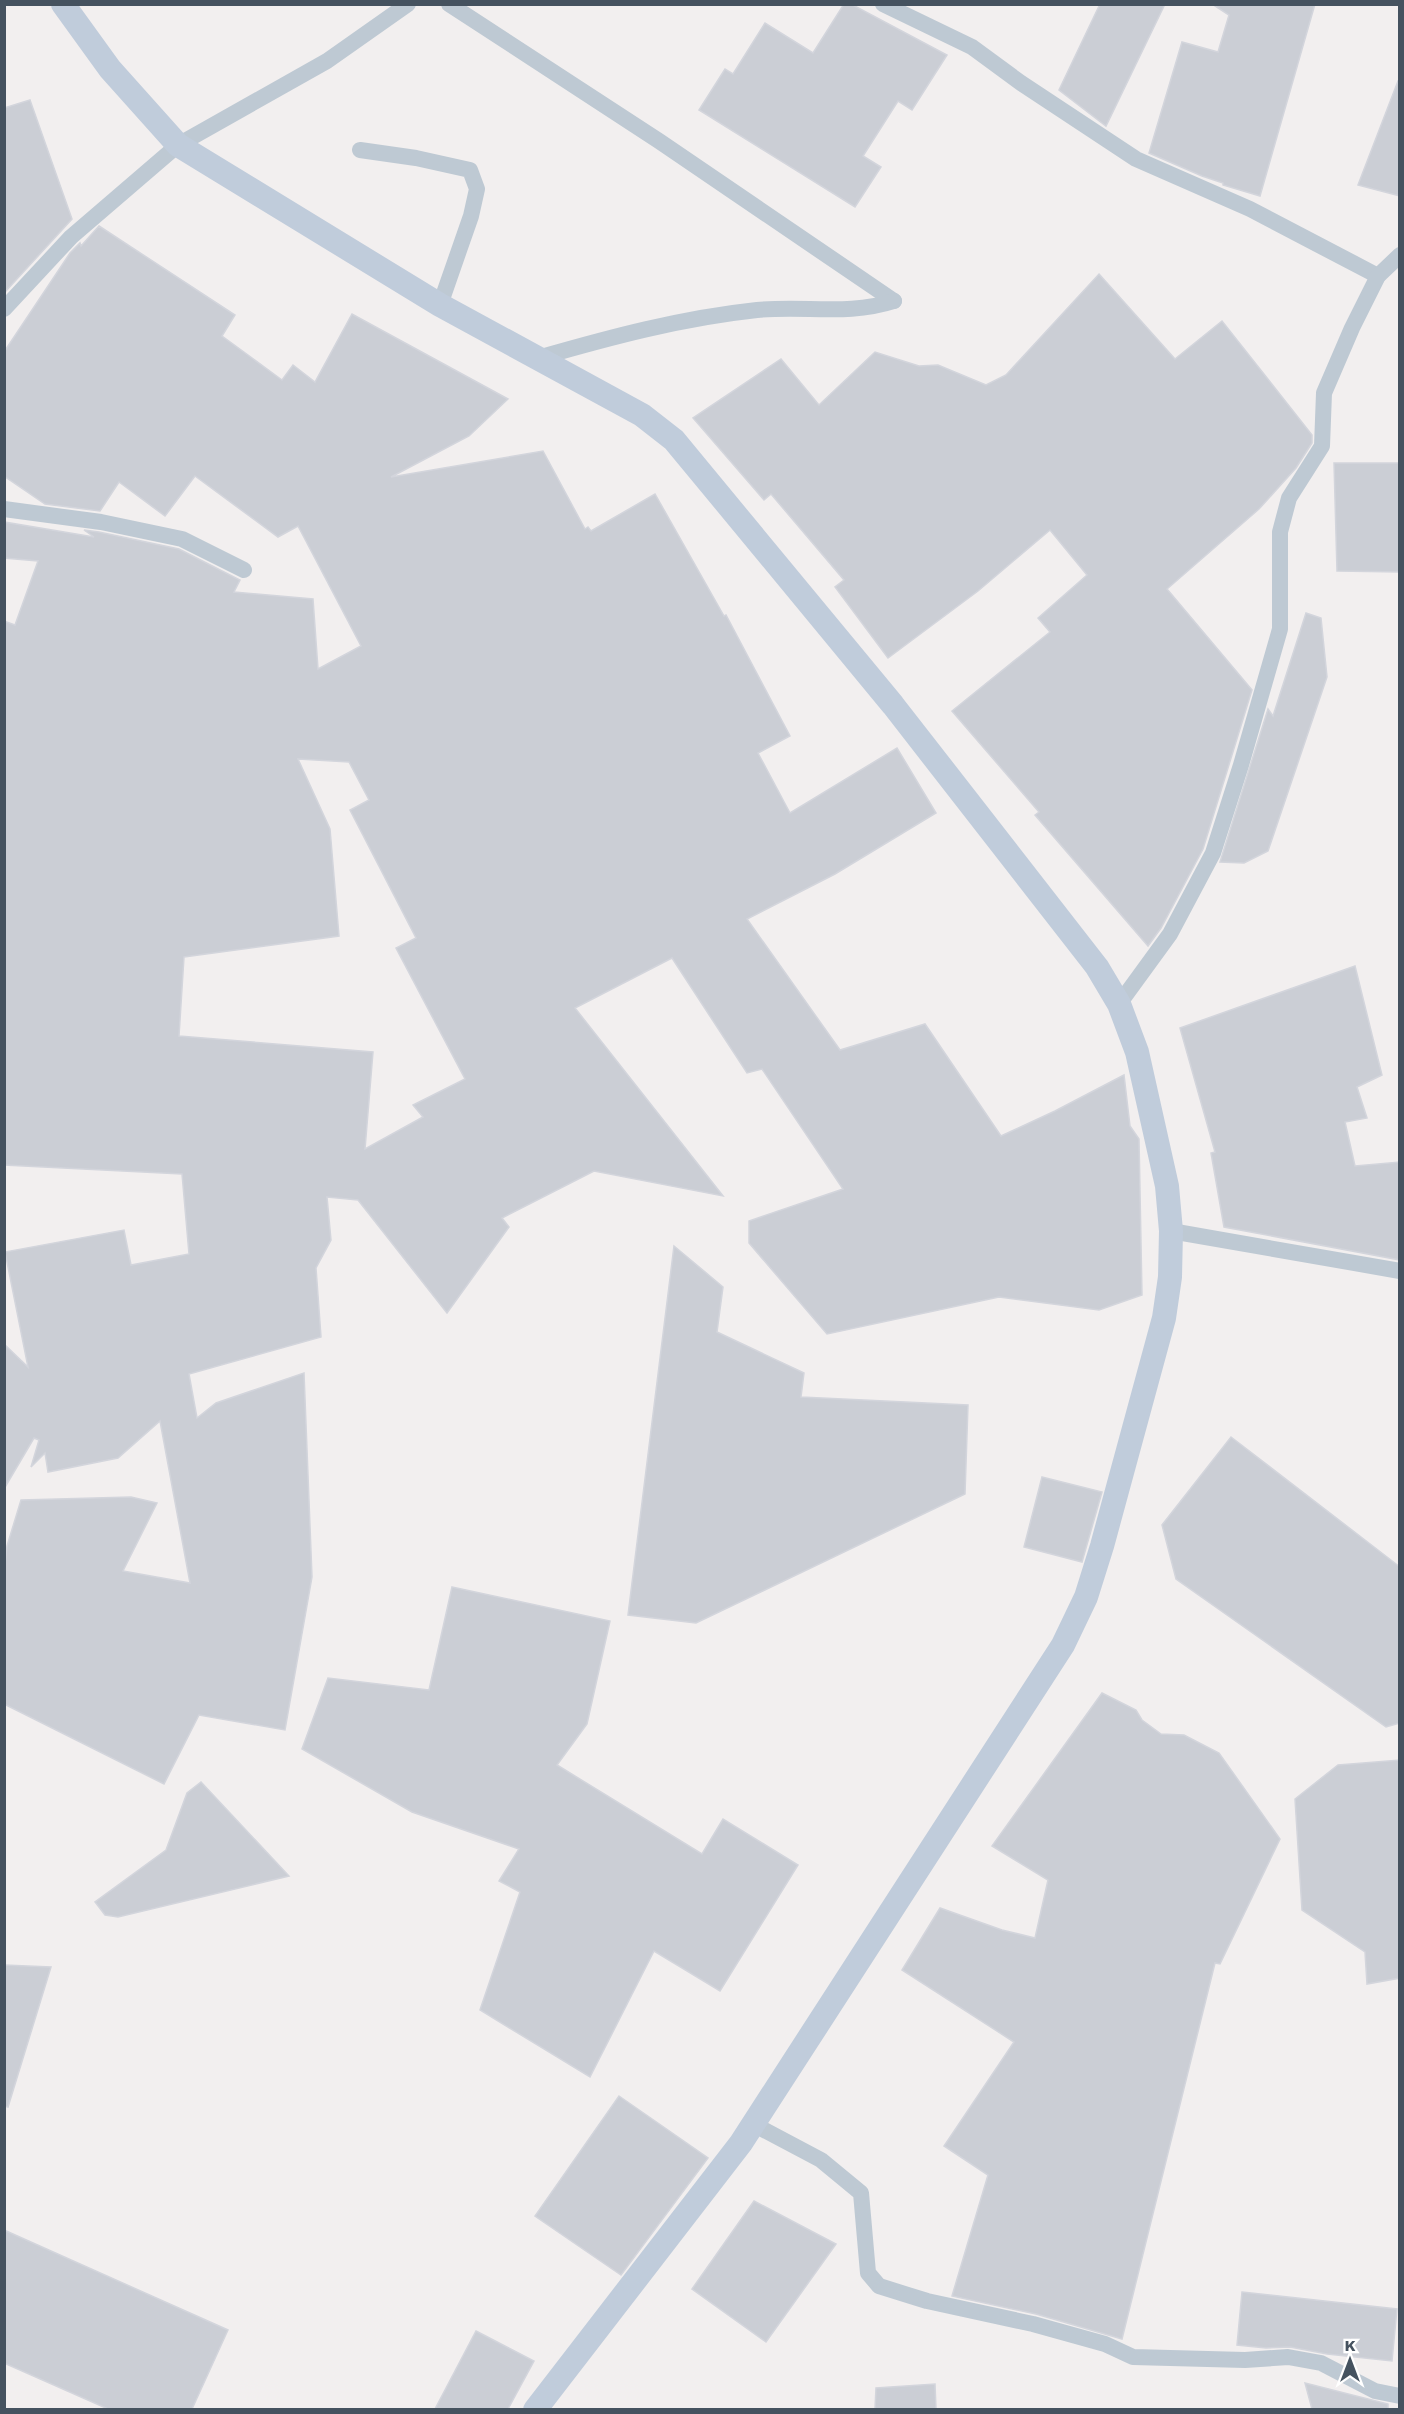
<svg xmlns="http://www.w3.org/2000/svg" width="1404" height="2414" font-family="'Work Sans',sans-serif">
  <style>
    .building { fill: #cbced5; stroke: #d3d5dc; stroke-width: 1.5; fill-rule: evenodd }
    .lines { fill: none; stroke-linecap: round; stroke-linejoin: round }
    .street { stroke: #bec9d3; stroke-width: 16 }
    .secondary { stroke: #c0ccdb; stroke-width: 24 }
  </style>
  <rect width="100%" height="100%" fill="#f2efef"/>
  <g class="building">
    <polygon points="844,4 851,4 947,55 912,110 898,101 863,156 881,167 855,207 699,110 725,69 733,74 765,23 813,53"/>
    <polygon points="1100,4 1165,4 1106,126 1059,90"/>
    <polygon points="1212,4 1315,4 1260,196 1223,185 1223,183 1202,176 1149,153 1182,42 1218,52 1229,15"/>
    <polygon points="1398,81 1400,82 1400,196 1358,185"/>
    <polygon points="30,100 72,219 4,293 4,108"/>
    <path d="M 99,226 L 235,315 L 222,336 L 282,380 L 293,365 L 315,382 L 352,314 L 508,399 L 469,436 L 391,477 L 543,451 L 585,529 L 588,527 L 591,531 L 655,494 L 724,616 L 726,615 L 790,736 L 758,753 L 790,813 L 897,748 L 936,813 L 835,874 L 747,919 L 840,1050 L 925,1024 L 1001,1136 L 1055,1111 L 1124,1075 L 1130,1126 L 1139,1139 L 1142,1295 L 1099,1310 L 999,1297 L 827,1334 L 749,1243 L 749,1221 L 843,1189 L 762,1069 L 747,1073 L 672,958 L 575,1008 L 723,1196 L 594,1171 L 502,1218 L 509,1227 L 447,1313 L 358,1200 L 327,1197 L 331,1240 L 316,1268 L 321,1337 L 189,1374 L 197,1418 L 216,1403 L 304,1373 L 312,1577 L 285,1730 L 199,1715 L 164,1784 L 4,1704 L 4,1573 L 7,1546 L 21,1500 L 131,1497 L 157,1503 L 123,1571 L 190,1583 L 160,1421 L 118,1458 L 48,1472 L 45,1453 L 31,1467 L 39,1440 L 34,1438 L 4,1489 L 4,1344 L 28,1367 L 5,1252 L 124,1230 L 131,1265 L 189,1254 L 182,1174 L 4,1165 L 4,621 L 15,625 L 38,561 L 4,558 L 4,522 L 94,537 L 84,530 L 99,532 L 179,549 L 240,580 L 234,592 L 313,599 L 318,669 L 361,646 L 298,526 L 278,537 L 195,476 L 165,516 L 119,482 L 100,511 L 45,504 L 4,476 L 4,352 L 70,253 L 80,243 L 81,246 ZM 298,759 L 349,762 L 369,800 L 350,810 L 416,938 L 396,948 L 465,1079 L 413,1105 L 423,1117 L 365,1149 L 373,1052 L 179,1036 L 184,957 L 339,936 L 330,829 Z"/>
    <polygon points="1099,274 1175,359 1222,321 1312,435 1312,443 1296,468 1259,509 1167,589 1252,690 1203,849 1161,928 1148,946 1035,815 1039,812 952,711 1050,632 1038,618 1087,575 1050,530 978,591 888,658 835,587 844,580 771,494 764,500 693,418 781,359 819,405 875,352 919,366 938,365 986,385 1006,375"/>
    <polygon points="1334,463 1400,463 1400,572 1337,571"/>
    <polygon points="1306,613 1321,618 1327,677 1268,851 1244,863 1220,862 1268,709 1273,716"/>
    <polygon points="1355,966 1382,1075 1357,1087 1367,1118 1345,1122 1355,1166 1400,1162 1400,1260 1224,1227 1211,1153 1215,1152 1180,1028"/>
    <polygon points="674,1246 723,1287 717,1332 804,1373 801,1397 968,1405 965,1494 696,1623 628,1615"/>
    <polygon points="1231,1437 1400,1567 1400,1723 1386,1727 1176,1579 1162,1525"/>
    <polygon points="1042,1477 1102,1492 1082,1562 1024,1547"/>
    <polygon points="452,1587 610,1621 587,1724 557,1765 702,1854 723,1819 798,1865 720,1991 654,1951 590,2077 480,2010 520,1892 499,1881 519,1849 412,1812 302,1749 328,1678 429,1690"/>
    <polygon points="1102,1693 1136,1710 1142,1720 1161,1734 1184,1735 1219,1753 1280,1839 1220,1964 1215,1963 1122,2339 1036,2314 952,2296 988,2175 944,2146 1014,2042 902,1970 940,1908 1002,1930 1035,1938 1048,1880 992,1846"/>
    <polygon points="1400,1760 1400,1978 1367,1984 1365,1952 1302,1910 1295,1799 1338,1765"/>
    <polygon points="201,1782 289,1876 118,1917 105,1915 95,1902 166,1850 187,1793"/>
    <polygon points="4,1965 51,1967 8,2107 4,2106"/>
    <polygon points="619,2096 708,2158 621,2275 535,2216"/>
    <polygon points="754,2201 836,2244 766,2342 692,2289"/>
    <polygon points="4,2230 228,2330 192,2409 108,2409 4,2363"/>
    <polygon points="1242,2292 1397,2309 1392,2361 1327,2354 1290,2347 1266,2348 1237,2345"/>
    <polygon points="476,2331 534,2361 508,2409 435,2409"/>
    <polygon points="1305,2383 1388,2404 1388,2409 1312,2409"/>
    <polygon points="935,2384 936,2409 875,2409 876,2388"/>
  </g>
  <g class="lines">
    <g class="street">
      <polyline points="449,4 659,141 894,301"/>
      <polyline points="883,4 972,47 1021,83 1136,159 1250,209 1378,276"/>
      <polyline points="360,150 416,158 470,170 477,189 471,216 440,305"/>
      <polyline points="4,309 71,237 178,145 327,61 408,4"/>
      <path d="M 538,358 C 611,337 682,318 757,310 C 804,305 848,316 894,301"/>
      <polyline points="4,509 101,522 182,539 244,570"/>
      <polyline points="1119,1004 1170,934 1213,853 1241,765 1280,629 1280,532 1289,498 1322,446 1324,393 1352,328 1378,276 1400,255"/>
      <polyline points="1171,1231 1400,1271"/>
      <polyline points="753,2124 821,2160 861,2193 868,2273 879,2286 927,2301 1033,2324 1105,2344 1133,2357 1245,2360 1288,2357 1321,2363 1375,2391 1400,2396"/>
    </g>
    <polyline class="secondary" points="63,4 110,69 178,145 440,305 642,415 674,440 893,705 1097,967 1119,1004 1137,1052 1167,1186 1171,1231 1170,1277 1164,1318 1102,1546 1086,1597 1063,1645 741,2143 535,2410"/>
  </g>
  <rect width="1404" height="2414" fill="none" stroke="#45525f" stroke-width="12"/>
  <g transform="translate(1350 2360)" stroke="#ffffff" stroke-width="4.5" paint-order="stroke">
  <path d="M0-4.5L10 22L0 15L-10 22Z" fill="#45525f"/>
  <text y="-9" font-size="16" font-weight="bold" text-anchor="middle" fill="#45525f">K</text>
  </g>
</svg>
